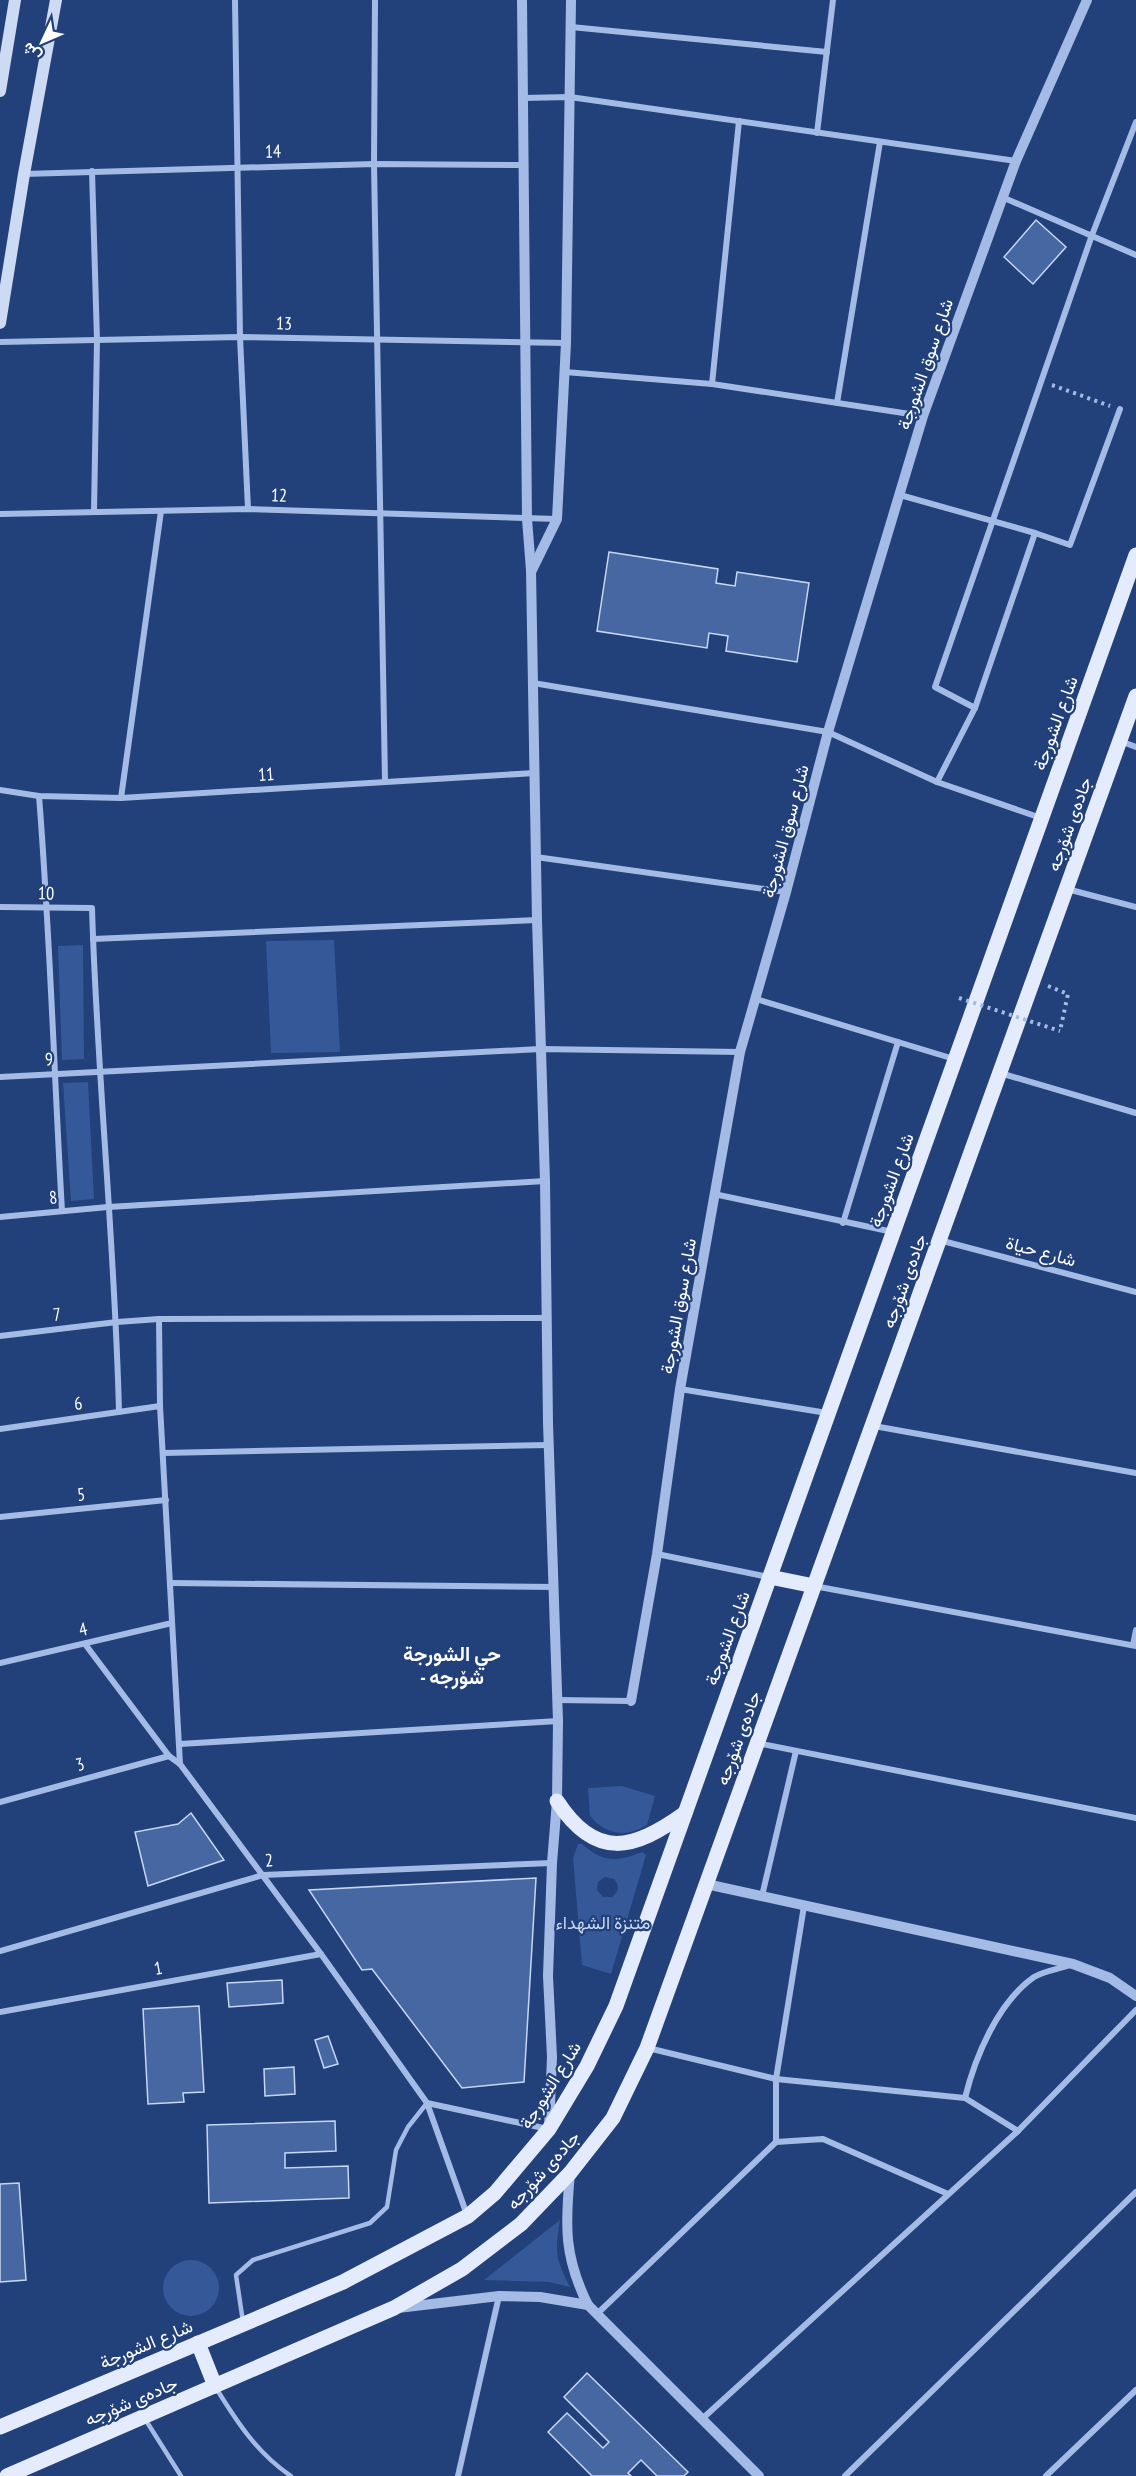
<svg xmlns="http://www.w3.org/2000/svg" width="1136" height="2476" font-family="'PT Sans Narrow',Vazirmatn,sans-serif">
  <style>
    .green { fill: #355898; fill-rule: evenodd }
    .building { fill: #4667a1; stroke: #c6d7f4; stroke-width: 1.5 }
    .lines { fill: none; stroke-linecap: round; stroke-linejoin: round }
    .path { stroke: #a3bbe5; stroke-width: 4; stroke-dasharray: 3 4.5; stroke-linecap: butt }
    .service { stroke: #a3bbe5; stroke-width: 4.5 }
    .minor { stroke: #a3bbe5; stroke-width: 6 }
    .tertiary { stroke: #a3bbe5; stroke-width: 10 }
    .secondary { stroke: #cddaf4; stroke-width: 12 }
    .primary { stroke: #e4ebfc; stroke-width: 15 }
    .path-bridge { stroke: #a3bbe5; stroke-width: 4; stroke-dasharray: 3 4.5; stroke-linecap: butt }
    .labels { text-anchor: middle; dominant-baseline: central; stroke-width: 4.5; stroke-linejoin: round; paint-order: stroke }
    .street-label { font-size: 18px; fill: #fff; stroke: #22407a }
    .park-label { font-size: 18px; fill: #c6d7f4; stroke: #22407a }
    .neighbourhood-label { font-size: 20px; font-weight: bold; fill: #fff; stroke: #22407a }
  </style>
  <rect width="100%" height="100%" fill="#22407a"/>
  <g class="green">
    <polygon points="334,940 340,1052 271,1053 266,941"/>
    <polygon points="83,945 84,1059 62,1060 58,946"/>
    <polygon points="88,1082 94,1199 71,1201 63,1083"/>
    <path d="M 622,1786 L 655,1796 L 647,1825 C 626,1838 606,1835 590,1816 L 588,1788 Z"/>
    <path d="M 578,1844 L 582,1844 C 604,1863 616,1862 642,1852 L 646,1855 L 611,1974 L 582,1965 L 573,1858 ZM 605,1877 L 614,1879 C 620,1886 619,1892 612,1897 L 603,1897 L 597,1890 L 598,1882 Z"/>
    <path d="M 560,2220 C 555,2252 555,2258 570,2287 L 549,2282 L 484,2280 Z"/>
    <circle cx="191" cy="2288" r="28"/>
  </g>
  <g class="building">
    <polygon points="1036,220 1066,247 1033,284 1004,257"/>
    <polygon points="609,552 718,569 716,583 735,586 737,572 809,583 797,662 726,651 728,636 709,633 707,648 597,631"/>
    <polygon points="191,1813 224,1860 148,1886 135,1832 178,1824"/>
    <polygon points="536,1878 524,2082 462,2088 372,1969 362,1970 309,1890"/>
    <polygon points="282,1980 283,2003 229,2007 227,1983"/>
    <polygon points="199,2006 204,2092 183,2093 184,2102 148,2104 143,2009"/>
    <polygon points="328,2036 338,2064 324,2068 315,2040"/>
    <polygon points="294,2067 295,2094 265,2096 264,2069"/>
    <polygon points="335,2121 336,2151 285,2153 285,2168 348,2166 349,2198 209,2203 207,2125"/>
    <polygon points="19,2183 26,2280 0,2282 0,2184"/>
    <polygon points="587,2373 688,2472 684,2476 657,2476 641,2460 628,2473 631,2476 592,2476 548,2432 567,2413 603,2448 609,2442 564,2397"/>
  </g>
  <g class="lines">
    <g class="path">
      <polyline points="1052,385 1110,406"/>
      <polyline points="1048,986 1068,994 1060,1031"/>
    </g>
    <g class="service">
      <polyline points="243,2322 236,2275 253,2260 370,2223 387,2207 396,2150 408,2127 427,2103"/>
      <path d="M 216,2388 C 237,2422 257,2453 291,2476"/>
      <polyline points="145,2419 181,2476"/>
    </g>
    <g class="minor">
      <polyline points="235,0 240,337 248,509"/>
      <polyline points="375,0 374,164 385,781"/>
      <polyline points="571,27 827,52"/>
      <polyline points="523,98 570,97 1016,161"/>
      <polyline points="817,133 833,0"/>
      <polyline points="92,171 97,340 94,512"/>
      <polyline points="24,174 374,164 522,165"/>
      <polyline points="1002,197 1136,255"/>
      <polyline points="0,342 240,337 566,343"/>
      <polyline points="565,372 712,384 923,416"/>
      <polyline points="712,384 739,121"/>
      <polyline points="837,403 880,142"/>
      <polyline points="900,495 1035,533"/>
      <polyline points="0,514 248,509 557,519"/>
      <polyline points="533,683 828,732 937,782 1041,818"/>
      <polyline points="975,708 935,687 1092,235 1136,122"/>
      <polyline points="1120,741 1136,747"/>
      <polyline points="937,782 975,708 1035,533 1070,545 1120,409"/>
      <polyline points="0,790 39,796 121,798 535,773"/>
      <path d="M 39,796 C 50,934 54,1072 62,1211"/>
      <polyline points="121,798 161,511"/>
      <polyline points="536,857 786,892"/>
      <polyline points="1067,889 1136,907"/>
      <path d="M 0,907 L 92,908 C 97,1076 115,1244 119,1412"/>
      <polyline points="93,939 537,920"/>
      <polyline points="756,999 954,1059"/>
      <polyline points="1000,1073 1136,1113"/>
      <polyline points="0,1077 540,1049 740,1052"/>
      <polyline points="714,1194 893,1232"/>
      <polyline points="0,1217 108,1207 545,1181"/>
      <polyline points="843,1223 898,1042"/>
      <polyline points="939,1240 1136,1292"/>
      <polyline points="159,1319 160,1406 180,1764"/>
      <polyline points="0,1336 117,1322 159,1319 547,1318"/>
      <polyline points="680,1389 827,1413"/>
      <polyline points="874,1426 1136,1473"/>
      <polyline points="0,1429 160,1406"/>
      <polyline points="163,1453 549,1445"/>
      <polyline points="0,1517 166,1500"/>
      <polyline points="657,1554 768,1577"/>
      <polyline points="170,1583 554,1587"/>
      <polyline points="814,1586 1136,1646"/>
      <polyline points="85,1644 169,1756 180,1764 321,1954 427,2103 467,2215"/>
      <polyline points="1133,1645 1136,1630"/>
      <polyline points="0,1663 172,1623"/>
      <polyline points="557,1700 631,1701"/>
      <polyline points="757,1743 1136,1818"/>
      <polyline points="180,1744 558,1721"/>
      <polyline points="0,1802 169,1756"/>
      <polyline points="762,1896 796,1751"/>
      <polyline points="0,1951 263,1875 552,1863"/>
      <polyline points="0,2012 321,1954"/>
      <polyline points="648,2048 776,2079 965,2098 1018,2131"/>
      <path d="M 965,2098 C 975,2057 998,2002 1034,1977 C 1044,1971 1059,1969 1070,1965"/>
      <polyline points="427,2103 548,2129"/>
      <polyline points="776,2142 823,2139 948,2194"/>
      <polyline points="597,2314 776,2142 776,2079 804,1906"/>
      <polyline points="702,2419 1018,2131 1136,2010"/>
      <polyline points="458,2476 499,2296"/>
      <polyline points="845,2476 1136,2192"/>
      <polyline points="1046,2476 1136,2390"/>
    </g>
    <g class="tertiary">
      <polyline points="522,0 527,519 531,570 537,920 545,1181 548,1423 558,1721 557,1801 552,1863 548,1976 552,2057 549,2128"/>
      <polyline points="532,570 557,519 566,343 571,0"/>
      <polyline points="631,1701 657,1554 680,1389 740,1052 786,892 828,732 923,416 1016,161 1087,0"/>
      <polyline points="706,1884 1073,1964 1110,1978 1136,1996"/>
      <path d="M 570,2173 C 565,2226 564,2257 588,2305 L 759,2476"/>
      <polyline points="398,2308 499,2296 540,2297 588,2305"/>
    </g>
    <g class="secondary">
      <polyline points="0,91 15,0"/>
      <polyline points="0,323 24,174 56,0"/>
    </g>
    <g class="primary">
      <polyline points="770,1577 814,1586"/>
      <path d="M 557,1801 C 596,1861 634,1850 685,1813"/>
      <polyline points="198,2343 215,2386"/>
      <polyline points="0,2427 343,2282 468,2216 495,2193 549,2129 587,2066 616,2006 1136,555"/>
      <polyline points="7,2476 394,2308 462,2269 521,2224 570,2173 613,2118 647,2048 1136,696"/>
    </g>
    <polyline class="path-bridge" points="959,998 1060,1031"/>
  </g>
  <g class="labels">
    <g class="street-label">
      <text transform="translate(273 151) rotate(-1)">14</text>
      <text transform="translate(284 323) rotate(2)">13</text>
      <text transform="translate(925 364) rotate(-71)">شارع سوق الشورجة</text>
      <text transform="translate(279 495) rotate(2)">12</text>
      <text transform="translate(1055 723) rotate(-70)">شارع الشورجة</text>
      <text transform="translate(266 774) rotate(-4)">11</text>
      <text transform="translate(1069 824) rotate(-70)">جادەی شۆرجە</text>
      <text transform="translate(785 831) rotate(-75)">شارع سوق الشورجة</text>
      <text transform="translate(46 893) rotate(1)">10</text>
      <text transform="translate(49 1059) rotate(-3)">9</text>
      <text transform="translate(891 1180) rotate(-70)">شارع الشورجة</text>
      <text transform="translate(53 1197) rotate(-6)">8</text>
      <text transform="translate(1041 1251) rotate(15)">شارع حياة</text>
      <text transform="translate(904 1281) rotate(-70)">جادەی شۆرجە</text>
      <text transform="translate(678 1306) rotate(-80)">شارع سوق الشورجة</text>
      <text transform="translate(57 1314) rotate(-7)">7</text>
      <text transform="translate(78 1403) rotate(-8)">6</text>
      <text transform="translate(81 1494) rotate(-6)">5</text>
      <text transform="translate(83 1629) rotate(-13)">4</text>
      <text transform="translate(727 1638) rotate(-70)">شارع الشورجة</text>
      <text transform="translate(738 1738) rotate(-70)">جادەی شۆرجە</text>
      <text transform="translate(80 1764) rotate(-15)">3</text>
      <text transform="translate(269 1860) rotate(-5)">2</text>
      <text transform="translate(158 1968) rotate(-10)">1</text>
      <text transform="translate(550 2085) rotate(-58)">شارع الشورجة</text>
      <text transform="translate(543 2170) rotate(-48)">جادەی شۆرجە</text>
      <text transform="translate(146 2344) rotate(-23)">شارع الشورجة</text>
      <text transform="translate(131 2401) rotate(-23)">جادەی شۆرجە</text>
    </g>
    <g class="park-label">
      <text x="603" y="1922">متنزة الشهداء</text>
    </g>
    <g class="neighbourhood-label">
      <text x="452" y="1654">حي الشورجة<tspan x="452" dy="23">- شۆرجە</tspan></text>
    </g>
  </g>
  <g transform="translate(42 42) rotate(226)" stroke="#22407a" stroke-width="4.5" paint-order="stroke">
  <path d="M0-4.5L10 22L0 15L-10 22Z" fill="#ffffff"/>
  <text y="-9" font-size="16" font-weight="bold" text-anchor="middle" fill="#ffffff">ش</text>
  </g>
</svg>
